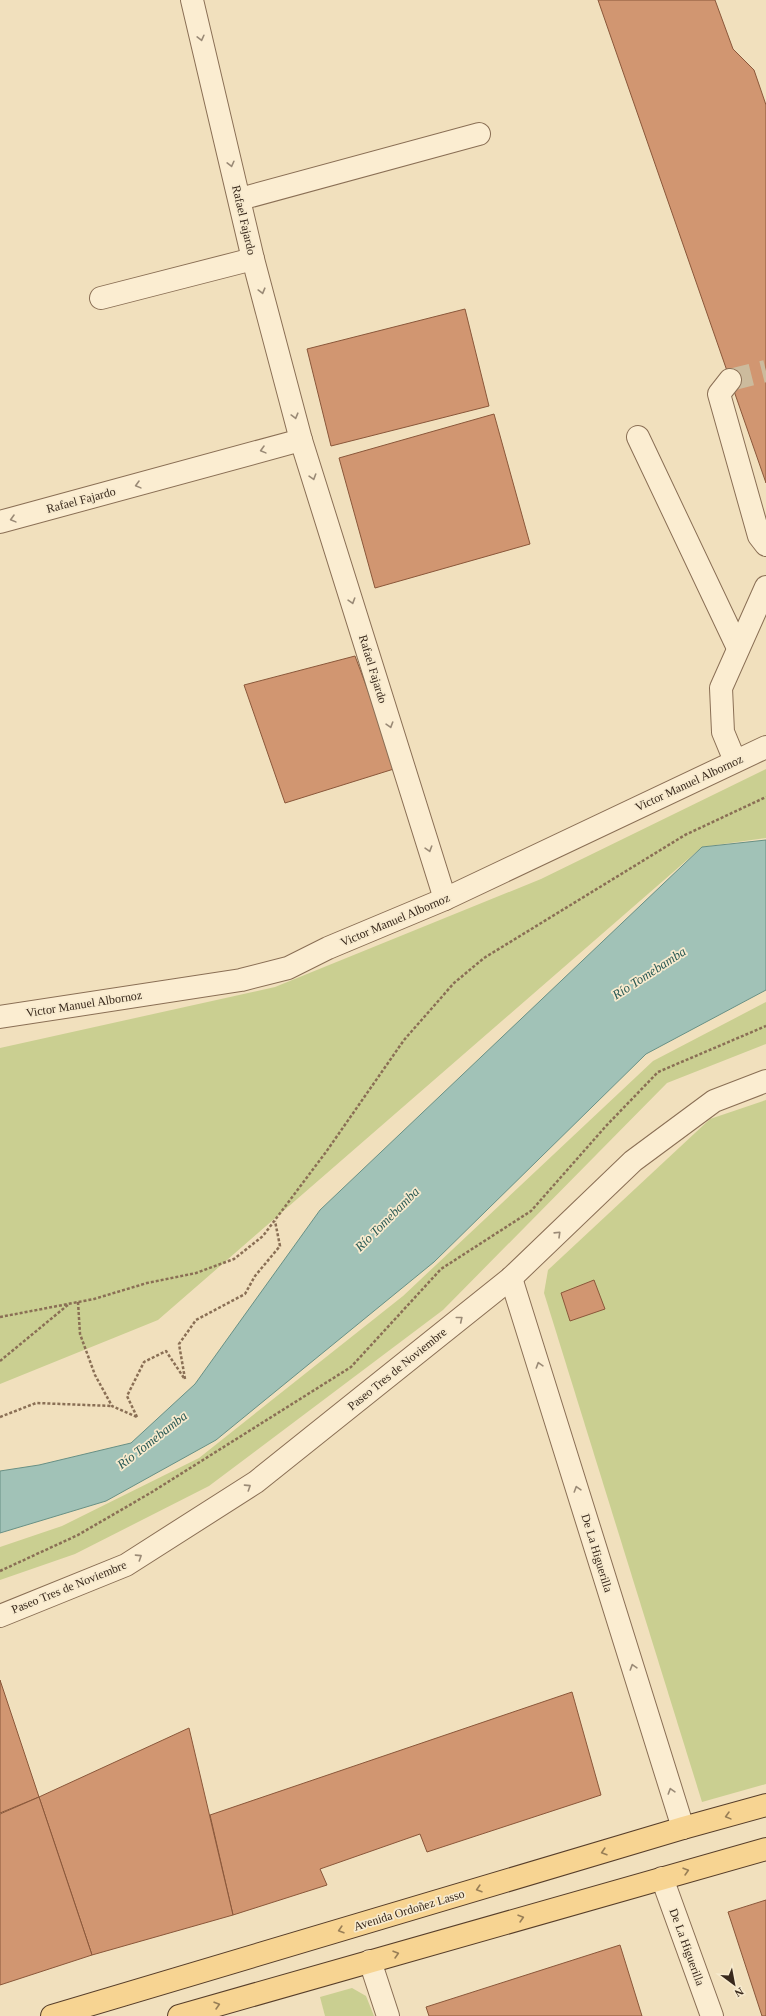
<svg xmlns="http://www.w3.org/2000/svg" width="766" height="2016" font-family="Georgia,serif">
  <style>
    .green { fill: #cacf91 }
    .water { fill: #a1c2b7; stroke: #689085 }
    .building { fill: #d19671; stroke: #8a573a }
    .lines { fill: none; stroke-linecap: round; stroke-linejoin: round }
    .minor-tunnel { stroke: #ccbb9d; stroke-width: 22; stroke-dasharray: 22 11; stroke-linecap: butt }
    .minor-casing { stroke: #8a6f55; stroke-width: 24 }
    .major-casing { stroke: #573e2a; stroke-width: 24 }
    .path { stroke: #8a6f55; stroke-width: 2.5; stroke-dasharray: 3 2; stroke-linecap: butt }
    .minor { stroke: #fbedd1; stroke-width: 22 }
    .major { stroke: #f7d492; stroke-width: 22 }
    .oneway { stroke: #9a8a76 }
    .oneway2 { stroke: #987e56 }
    .labels { text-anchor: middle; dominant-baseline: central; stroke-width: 3.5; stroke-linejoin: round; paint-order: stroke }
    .street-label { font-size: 12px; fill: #38281b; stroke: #f7eace }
    .water-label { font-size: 13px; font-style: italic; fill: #295954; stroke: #f7eace }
  </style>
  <rect width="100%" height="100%" fill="#f1e0bd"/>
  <g class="green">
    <polygon points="766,769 766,838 702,847 158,1320 0,1384 0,1048 275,987 541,879"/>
    <polygon points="766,1002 766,1044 667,1083 443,1310 209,1486 75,1554 0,1580 0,1547 62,1526 199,1458 403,1296 653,1061"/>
    <polygon points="766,1100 766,1784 702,1802 544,1293 548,1270 710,1119"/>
    <polygon points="352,1988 366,1996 374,2016 325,2016 320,1997"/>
  </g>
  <polygon class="water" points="766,840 766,990 646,1054 434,1262 216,1440 106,1501 0,1533 0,1471 39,1465 131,1443 195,1384 320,1210 702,847"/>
  <g class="building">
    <polygon points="598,0 715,0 733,49 754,70 766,105 766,483"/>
    <polygon points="465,309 489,406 331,446 307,349"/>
    <polygon points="494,414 530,544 375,588 339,458"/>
    <polygon points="355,656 397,768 285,803 244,685"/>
    <polygon points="594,1280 605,1309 570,1321 561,1293"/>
    <polygon points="0,1680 39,1797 0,1813"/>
    <polygon points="572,1692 601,1795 427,1852 420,1834 320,1869 327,1885 233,1915 210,1815"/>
    <polygon points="189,1728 233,1915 92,1955 39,1797"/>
    <polygon points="39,1797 92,1955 0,1985 0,1814"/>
    <polygon points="766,1900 766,2016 762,2016 728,1912"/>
    <polygon points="620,1945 642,2016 429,2016 426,2007"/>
  </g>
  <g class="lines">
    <polyline class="minor-tunnel" points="730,380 766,371"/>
    <g class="minor-casing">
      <g id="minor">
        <polyline points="192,0 253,259 301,440 445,899"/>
        <polyline points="240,199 479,134"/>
        <polyline points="101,298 253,259"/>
        <polyline points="730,380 719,394 759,536 766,545"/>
        <polyline points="638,437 738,648"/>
        <polyline points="0,522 301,440"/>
        <polyline points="735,761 723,732 721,688 766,587"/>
        <polyline points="0,1017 241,980 288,968 328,948 445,899 766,747"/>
        <polyline points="511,1278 683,1828"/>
        <polyline points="0,1616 126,1565 256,1482 511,1278 633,1161 714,1101 766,1081"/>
        <polyline points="662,1878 712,2016"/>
        <polyline points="370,1961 388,2016"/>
      </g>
    </g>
    <g class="major-casing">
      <g id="major">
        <polyline points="52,2016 683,1828 766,1805"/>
        <polyline points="179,2016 766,1849"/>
      </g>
    </g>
    <g class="path">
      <polyline points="78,1302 80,1334 95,1375 112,1406 137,1417"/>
      <polyline points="0,1317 94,1299 147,1283 196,1273 234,1259 263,1236 326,1152 404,1040 454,983 484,958 685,835 766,797"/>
      <polyline points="0,1361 69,1304"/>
      <polyline points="185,1379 179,1344 196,1320 245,1294 255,1276 280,1246 275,1221"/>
      <polyline points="0,1417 36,1403 112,1406"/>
      <polyline points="137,1417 127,1396 144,1362 166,1351 184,1378"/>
      <polyline points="0,1571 78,1535 152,1492 351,1367 441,1269 531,1211 606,1126 658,1072 766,1026"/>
    </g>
    <use href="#minor" class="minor"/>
    <use href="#major" class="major"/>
  </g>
  <defs><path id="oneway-chevron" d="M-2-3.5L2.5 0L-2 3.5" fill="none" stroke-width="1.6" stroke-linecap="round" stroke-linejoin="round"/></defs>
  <g class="oneway">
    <use href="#oneway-chevron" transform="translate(201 38) rotate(76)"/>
    <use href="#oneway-chevron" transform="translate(231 164) rotate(76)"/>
    <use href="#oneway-chevron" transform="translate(262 291) rotate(75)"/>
    <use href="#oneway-chevron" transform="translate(295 416) rotate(75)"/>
    <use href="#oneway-chevron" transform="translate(263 450) rotate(165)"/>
    <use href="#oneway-chevron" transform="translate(313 477) rotate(73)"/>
    <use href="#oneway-chevron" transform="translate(138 485) rotate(165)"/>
    <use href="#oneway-chevron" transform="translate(13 519) rotate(165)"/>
    <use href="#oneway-chevron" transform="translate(352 601) rotate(73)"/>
    <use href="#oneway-chevron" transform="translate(390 725) rotate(73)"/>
    <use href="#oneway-chevron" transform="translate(429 849) rotate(73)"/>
    <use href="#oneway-chevron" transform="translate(558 1234) rotate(-44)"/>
    <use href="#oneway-chevron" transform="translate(460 1319) rotate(-39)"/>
    <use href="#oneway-chevron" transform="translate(539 1365) rotate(-107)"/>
    <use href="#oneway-chevron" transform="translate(248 1487) rotate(-33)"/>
    <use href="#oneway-chevron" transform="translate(577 1489) rotate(-107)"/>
    <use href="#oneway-chevron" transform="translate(139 1557) rotate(-33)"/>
    <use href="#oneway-chevron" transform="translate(633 1667) rotate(-107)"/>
    <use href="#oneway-chevron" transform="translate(671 1791) rotate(-107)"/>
  </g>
  <g class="oneway2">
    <use href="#oneway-chevron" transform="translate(728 1816) rotate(165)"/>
    <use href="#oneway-chevron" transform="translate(604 1852) rotate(163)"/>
    <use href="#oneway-chevron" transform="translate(686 1871) rotate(-16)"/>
    <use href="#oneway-chevron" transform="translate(479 1889) rotate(163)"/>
    <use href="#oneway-chevron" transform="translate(521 1918) rotate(-16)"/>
    <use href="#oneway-chevron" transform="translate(341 1930) rotate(163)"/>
    <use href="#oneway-chevron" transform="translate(396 1954) rotate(-16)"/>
    <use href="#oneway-chevron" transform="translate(217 2005) rotate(-16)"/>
  </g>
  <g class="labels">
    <g class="street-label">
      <text transform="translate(244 220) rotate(77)">Rafael Fajardo</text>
      <text transform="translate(81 500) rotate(-15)">Rafael Fajardo</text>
      <text transform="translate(373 669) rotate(73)">Rafael Fajardo</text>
      <text transform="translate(689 783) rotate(-25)">Victor Manuel Albornoz</text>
      <text transform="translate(395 920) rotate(-23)">Victor Manuel Albornoz</text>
      <text transform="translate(84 1004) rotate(-9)">Victor Manuel Albornoz</text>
      <text transform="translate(397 1369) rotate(-39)">Paseo Tres de Noviembre</text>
      <text transform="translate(597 1553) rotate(73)">De La Higuerilla</text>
      <text transform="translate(69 1587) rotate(-22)">Paseo Tres de Noviembre</text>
      <text transform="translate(409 1910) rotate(-17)">Avenida Ordoñez Lasso</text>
      <text transform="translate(687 1947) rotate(70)">De La Higuerilla</text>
    </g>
    <g class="water-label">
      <text transform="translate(649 973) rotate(-33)">Río Tomebamba</text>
      <text transform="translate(387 1219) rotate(-45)">Río Tomebamba</text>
      <text transform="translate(152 1440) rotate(-38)">Río Tomebamba</text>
    </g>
  </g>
  <g transform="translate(734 1984) rotate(148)" stroke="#f7eace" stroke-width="3" paint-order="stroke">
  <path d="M0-3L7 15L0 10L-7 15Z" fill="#38281b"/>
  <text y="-6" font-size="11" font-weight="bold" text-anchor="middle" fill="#38281b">N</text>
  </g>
</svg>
